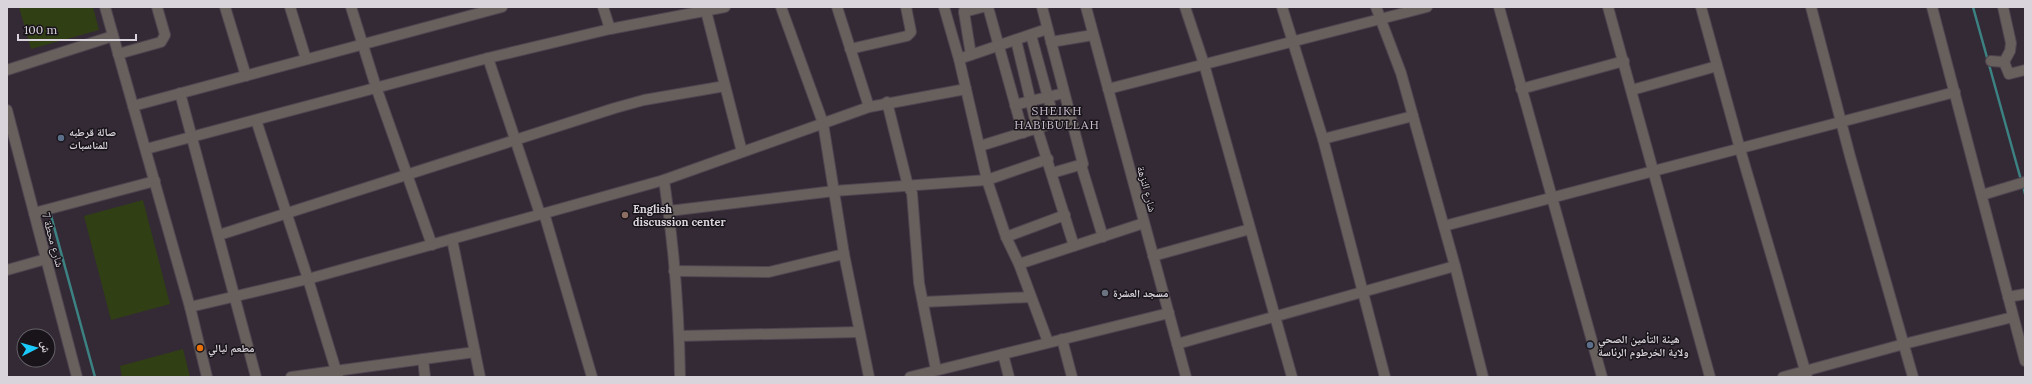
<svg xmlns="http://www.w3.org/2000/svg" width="2032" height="384" font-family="Lora,'Noto Naskh Arabic',serif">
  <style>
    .garden { fill: #313f14 }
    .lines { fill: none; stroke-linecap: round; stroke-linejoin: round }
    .stream { stroke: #3c8282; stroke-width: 2.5 }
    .minor-casing { stroke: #4e4550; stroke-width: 12 }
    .minor { stroke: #68605d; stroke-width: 10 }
    .service-dot { fill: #5c6f8a; stroke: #18141a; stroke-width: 1.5 }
    .education-dot { fill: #8d6e63; stroke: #18141a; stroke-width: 1.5 }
    .worship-dot { fill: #6b7280; stroke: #18141a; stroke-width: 1.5 }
    .food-dot { fill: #e8710a; stroke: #18141a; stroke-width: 1.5 }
    .labels { text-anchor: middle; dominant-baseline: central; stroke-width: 3; stroke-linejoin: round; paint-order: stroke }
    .poi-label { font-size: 11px; font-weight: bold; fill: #d9d3db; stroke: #18141a; text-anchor: start }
    .street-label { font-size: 11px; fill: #d9d3db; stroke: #18141a }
    .neighbourhood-label { font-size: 12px; letter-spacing: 1px; fill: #c8bdcd; stroke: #18141a }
  </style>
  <rect width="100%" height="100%" fill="#332a36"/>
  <g class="garden">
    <polygon points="19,7 93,7 99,30 31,49"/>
    <polygon points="143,200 170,304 111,320 84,216"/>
    <polygon points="183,349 190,377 122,377 120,366"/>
  </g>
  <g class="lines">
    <g class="stream">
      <polyline points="1973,7 2021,180"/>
      <polyline points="2023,185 2025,194"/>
      <polyline points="50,212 95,377"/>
    </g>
    <g class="minor-casing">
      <g id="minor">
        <polyline points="105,7 190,307 207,377"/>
        <polyline points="225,7 246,76"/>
        <polyline points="290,7 306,59"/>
        <polyline points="351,7 376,87 432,245"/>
        <polyline points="603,7 610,29"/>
        <polyline points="781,7 823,123 844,254 869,377"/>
        <polyline points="837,7 869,107"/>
        <polyline points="944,7 959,59 987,180 1006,237 1019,264 1048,342"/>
        <polyline points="965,7 964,12 971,55"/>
        <polyline points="988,7 1023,133"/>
        <polyline points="1042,7 1083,164 1052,173"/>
        <polyline points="1086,7 1186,377"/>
        <polyline points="1185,7 1204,64 1292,377"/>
        <polyline points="1282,7 1323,139 1385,377"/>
        <polyline points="1376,7 1401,73 1413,116 1455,266 1483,377"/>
        <polyline points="1499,7 1602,377"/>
        <polyline points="1608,7 1710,377"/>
        <polyline points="1701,7 1740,149 1807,377"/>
        <polyline points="1811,7 1850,156 1913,377"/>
        <polyline points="1932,7 2025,361"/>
        <polyline points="2003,7 2011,43 2010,51 2004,62"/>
        <polyline points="706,11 742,152"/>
        <polyline points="964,12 983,7"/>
        <polyline points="1031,35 1055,123"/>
        <polyline points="1016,40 1037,128 1074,246"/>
        <polyline points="1051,42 1093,35"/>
        <polyline points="850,49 907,36 911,32 906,7"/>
        <polyline points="118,54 161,42 165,35 157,7"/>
        <polyline points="488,58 540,214"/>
        <polyline points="959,59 1047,29"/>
        <polyline points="1991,61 2004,62 2009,74 2025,70"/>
        <polyline points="7,70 113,36"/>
        <polyline points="1108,89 1427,7"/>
        <polyline points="1521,89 1624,61"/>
        <polyline points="1632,90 1717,66"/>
        <polyline points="180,93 256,377"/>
        <polyline points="887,102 908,186 912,193 919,283 936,370"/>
        <polyline points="1015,105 1064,93"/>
        <polyline points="133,106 502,7"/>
        <polyline points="7,110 77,377"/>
        <polyline points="256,120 308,279 338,377"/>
        <polyline points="1323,139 1413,116"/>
        <polyline points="980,146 1070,118"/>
        <polyline points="146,149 488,58 610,29 725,7"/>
        <polyline points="1081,165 1103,237"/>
        <path d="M 664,180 C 674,245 679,311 680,377"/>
        <polyline points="1982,195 2025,182"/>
        <polyline points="669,211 834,191 987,180 1048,159"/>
        <polyline points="34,213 155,181"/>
        <polyline points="544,213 592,377"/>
        <polyline points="1444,226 1955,92"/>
        <polyline points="219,235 615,108 644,100 725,86"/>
        <polyline points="1006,237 1065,215"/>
        <polyline points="452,239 480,377"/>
        <polyline points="1153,256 1250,229"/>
        <polyline points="1019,264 1144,223"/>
        <polyline points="7,270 46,259"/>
        <polyline points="674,271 769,272 844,254"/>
        <polyline points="2008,297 2025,294"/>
        <polyline points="923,302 1031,297"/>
        <polyline points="190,307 308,279 664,180 869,107 966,89"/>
        <polyline points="679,336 859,332"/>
        <polyline points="1062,339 1072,377"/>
        <polyline points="1177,344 1455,266"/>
        <polyline points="1003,354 1009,377"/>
        <polyline points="423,359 425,377"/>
        <polyline points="291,377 475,352"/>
        <polyline points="910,377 1169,313"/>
        <polyline points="1783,377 1904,344 2013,317"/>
      </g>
    </g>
    <use href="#minor" class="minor"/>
  </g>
  <g class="service-dot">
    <circle cx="61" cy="138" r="4"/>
    <circle cx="1590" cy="345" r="4"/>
  </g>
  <circle class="education-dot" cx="625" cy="215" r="4"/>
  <circle class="worship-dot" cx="1105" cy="293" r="4"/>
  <circle class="food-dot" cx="200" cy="348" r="4"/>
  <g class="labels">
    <g class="poi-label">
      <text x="69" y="132">صالة قرطبه<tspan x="69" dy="13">للمناسبات</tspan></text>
      <text x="633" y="209">English<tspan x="633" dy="13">discussion center</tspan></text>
      <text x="1113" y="293">مسجد العشرة</text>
      <text x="1598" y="339">هيئة التأمين الصحي<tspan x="1598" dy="13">ولاية الخرطوم الرئاسة</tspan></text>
      <text x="208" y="348">مطعم ليالي</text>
    </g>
    <g class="street-label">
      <text transform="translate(1147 189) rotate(75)">شارع النزهة</text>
      <text transform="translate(53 240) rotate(75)">شارع محطة 7</text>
    </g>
    <g class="neighbourhood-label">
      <text x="1057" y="110">SHEIKH<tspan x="1057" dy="14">HABIBULLAH</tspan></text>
    </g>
  </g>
  <rect width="2032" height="384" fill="none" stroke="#d9d3db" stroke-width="16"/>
  <g transform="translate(36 348) rotate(84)"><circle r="19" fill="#18141a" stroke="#656067"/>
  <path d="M0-3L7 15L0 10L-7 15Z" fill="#1acafc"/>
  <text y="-6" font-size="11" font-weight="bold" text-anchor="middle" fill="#d9d3db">ش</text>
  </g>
  <path d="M18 34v6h118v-6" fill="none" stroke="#d9d3db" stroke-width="2"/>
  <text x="24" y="34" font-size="12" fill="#d9d3db" stroke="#18141a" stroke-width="3" paint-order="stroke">100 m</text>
</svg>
